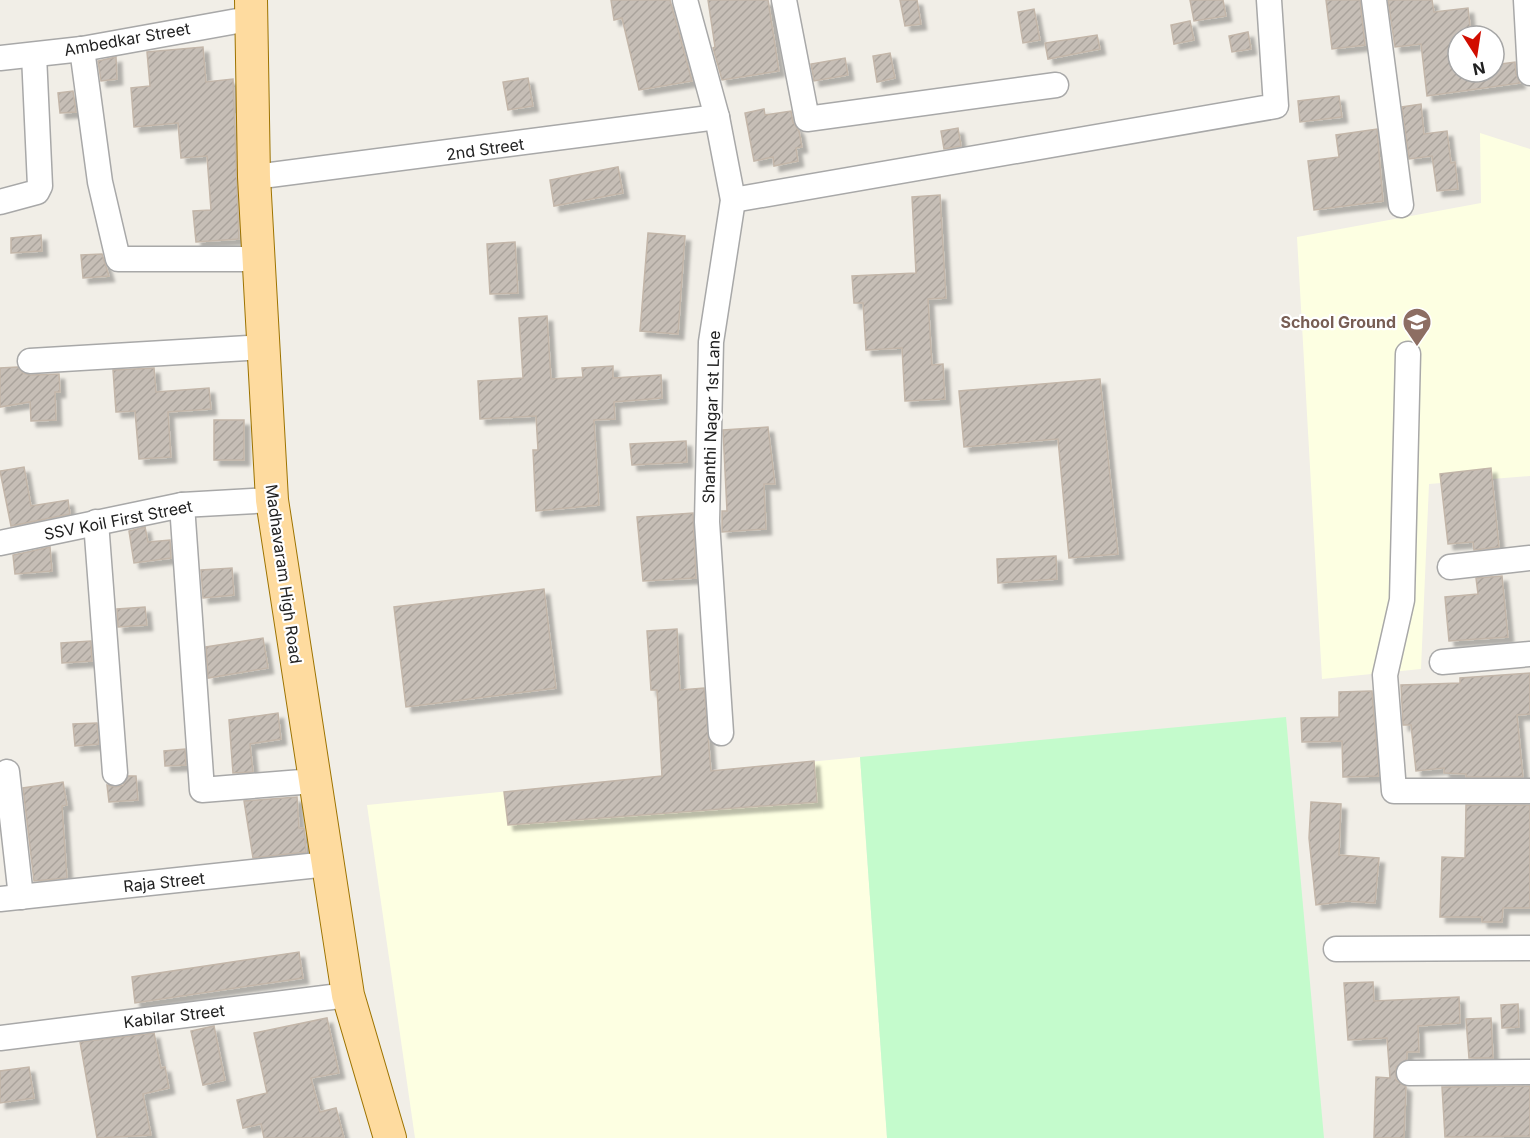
<svg xmlns="http://www.w3.org/2000/svg" width="1530" height="1138" font-family="Inter,sans-serif">
  <style>
    .education { fill: #fdffe2 }
    .park { fill: #c4fbcc }
    .building { fill: url(#building-hatch); stroke: #c3b6a9; stroke-width: 1.5; filter: url(#shadow) }
    .lines { fill: none; stroke-linecap: round; stroke-linejoin: round }
    .minor-casing { stroke: #a8a8a8; stroke-width: 27 }
    .major-casing { stroke: #9d7300; stroke-width: 34 }
    .minor { stroke: #fff; stroke-width: 24 }
    .major { stroke: #fedb9f; stroke-width: 32 }
    .labels { text-anchor: middle; dominant-baseline: central; stroke-width: 4.5; stroke-linejoin: round; paint-order: stroke }
    .street-label { font-size: 16px; fill: #212121; stroke: #fff }
    .education-label { font-size: 16px; font-weight: bold; fill: #785e54; stroke: #fff; text-anchor: end }
  </style>
  <defs>
    <pattern id="building-hatch" width="6" height="6" patternUnits="userSpaceOnUse" patternTransform="scale(1.5)"><rect width="6" height="6" fill="#c6beb6"/><path d="M-1 1l2-2M0 6l6-6M5 7l2-2" fill="none" stroke="#aaa39c"/></pattern>
    <filter id="shadow"><feDropShadow dx="5.5" dy="5.5" stdDeviation="1.5" flood-color="#0004"/></filter>
  </defs>
  <rect width="100%" height="100%" fill="#f1eee7"/>
  <g class="education">
    <polygon points="1480,133 1530,149 1530,476 1429,484 1421,669 1322,679 1297,237 1481,203"/>
    <polygon points="860,757 887,1138 415,1138 367,805"/>
  </g>
  <polygon class="park" points="1286,717 1324,1138 887,1138 860,757"/>
  <g class="building">
    <polygon points="611,0 670,0 692,81 639,90 622,18 614,20"/>
    <polygon points="708,0 768,0 779,71 722,80 713,48 715,47"/>
    <polygon points="900,0 917,0 921,24 905,26"/>
    <polygon points="1190,0 1223,0 1226,16 1194,21"/>
    <polygon points="1326,0 1360,0 1365,45 1332,49"/>
    <polygon points="1388,0 1432,0 1434,12 1468,8 1471,35 1458,36 1458,72 1494,72 1494,65 1515,62 1516,74 1520,83 1427,96 1421,44 1395,47"/>
    <polygon points="1034,9 1040,40 1023,43 1018,12"/>
    <polygon points="1190,21 1194,40 1174,44 1171,25"/>
    <polygon points="1248,32 1251,49 1232,52 1229,36"/>
    <polygon points="1097,35 1100,49 1048,59 1045,43"/>
    <polygon points="203,47 206,82 233,79 239,239 196,242 193,211 211,210 207,156 181,158 178,123 134,127 131,88 150,86 147,52"/>
    <polygon points="890,53 895,78 877,82 873,56"/>
    <polygon points="116,57 117,79 101,81 98,61"/>
    <polygon points="845,58 848,75 814,81 811,64"/>
    <polygon points="528,78 533,106 508,110 503,82"/>
    <polygon points="73,91 76,112 60,113 58,93"/>
    <polygon points="1339,96 1342,117 1300,122 1298,101"/>
    <polygon points="1421,104 1424,134 1447,131 1451,163 1455,162 1458,189 1437,191 1432,156 1409,159 1402,107"/>
    <polygon points="764,109 765,115 791,111 793,122 799,131 802,147 796,148 798,161 774,166 773,157 754,161 745,113"/>
    <polygon points="958,128 961,146 944,149 941,131"/>
    <polygon points="1377,129 1383,201 1314,210 1308,161 1339,157 1336,135"/>
    <polygon points="618,167 623,193 554,206 550,180"/>
    <polygon points="940,195 946,298 928,299 932,365 943,364 945,399 905,401 902,348 866,350 863,303 854,303 852,276 916,273 912,197"/>
    <polygon points="648,233 685,236 678,334 640,331"/>
    <polygon points="41,235 42,251 11,253 11,238"/>
    <polygon points="515,242 518,293 490,294 487,244"/>
    <polygon points="102,254 109,276 83,278 81,255"/>
    <polygon points="547,316 551,379 583,377 582,368 613,366 613,378 661,375 662,398 614,402 615,419 594,420 599,505 536,511 533,450 538,450 536,416 480,419 478,381 523,378 519,318"/>
    <polygon points="18,367 23,373 30,375 59,374 60,392 55,392 56,420 31,421 30,402 0,407 0,368"/>
    <polygon points="154,368 156,392 209,388 211,409 168,412 171,457 139,459 135,411 116,412 113,370"/>
    <polygon points="1100,379 1118,554 1069,558 1058,439 964,447 959,391"/>
    <rect x="214" y="420" width="30" height="40"/>
    <polygon points="768,427 775,484 764,484 766,529 722,532 722,511 727,511 723,430"/>
    <polygon points="686,441 687,462 632,465 630,444"/>
    <polygon points="24,467 31,506 68,500 70,514 11,526 0,471"/>
    <polygon points="1491,468 1499,547 1474,550 1473,542 1448,544 1440,474"/>
    <polygon points="693,513 696,578 643,581 637,517"/>
    <polygon points="145,527 148,542 170,540 171,558 134,563 129,531"/>
    <polygon points="50,547 52,571 15,574 13,555"/>
    <polygon points="1056,556 1057,579 998,583 997,559"/>
    <polygon points="232,568 234,595 203,598 201,570"/>
    <polygon points="1502,576 1508,637 1449,641 1445,597 1478,594 1476,578"/>
    <polygon points="544,589 556,688 406,707 394,607"/>
    <polygon points="145,607 147,625 118,627 117,609"/>
    <polygon points="677,629 680,690 704,688 711,771 814,761 817,802 508,825 504,792 662,776 657,690 651,690 647,631"/>
    <polygon points="263,638 268,668 208,678 206,647"/>
    <polygon points="91,641 92,661 62,663 61,643"/>
    <polygon points="1530,673 1530,714 1517,715 1523,777 1466,777 1466,774 1444,773 1444,768 1416,771 1411,725 1403,725 1401,685 1460,683 1460,678"/>
    <polygon points="1372,691 1379,776 1343,777 1342,741 1302,742 1301,718 1339,717 1339,692"/>
    <polygon points="278,713 281,739 250,744 253,772 233,773 229,720"/>
    <polygon points="97,723 99,744 75,746 73,724"/>
    <polygon points="185,749 186,765 165,766 164,751"/>
    <polygon points="128,776 136,776 138,800 109,802 107,785 115,787 123,785"/>
    <polygon points="63,782 67,805 62,806 67,878 34,881 23,788"/>
    <polygon points="297,797 299,828 304,828 306,852 253,858 244,801"/>
    <polygon points="1311,802 1341,804 1339,855 1379,858 1375,903 1347,901 1316,905 1309,838"/>
    <polygon points="1466,805 1530,805 1530,908 1503,908 1502,922 1482,922 1482,917 1440,917 1442,857 1465,858"/>
    <polygon points="299,952 303,978 135,1003 132,977"/>
    <polygon points="1373,982 1374,1001 1459,997 1460,1023 1418,1026 1419,1052 1407,1052 1407,1059 1396,1067 1396,1080 1406,1087 1404,1138 1374,1138 1376,1077 1390,1078 1387,1038 1348,1040 1344,983"/>
    <polygon points="1518,1004 1519,1027 1502,1028 1501,1005"/>
    <polygon points="327,1018 339,1073 311,1078 320,1112 336,1108 344,1138 264,1138 261,1124 243,1128 237,1100 267,1093 254,1033"/>
    <polygon points="1491,1018 1493,1058 1469,1058 1466,1019"/>
    <polygon points="214,1026 225,1080 203,1085 191,1031"/>
    <polygon points="154,1033 161,1068 165,1067 169,1088 143,1094 151,1135 97,1138 80,1042"/>
    <polygon points="29,1067 34,1098 0,1103 0,1071"/>
    <polygon points="1530,1086 1530,1136 1445,1137 1442,1087"/>
  </g>
  <g class="lines">
    <g class="minor-casing">
      <g id="minor">
        <polyline points="685,0 717,117 733,200 711,342 707,522 721,733"/>
        <polyline points="784,0 807,119 1056,85"/>
        <polyline points="1374,0 1401,205"/>
        <polyline points="1526,0 1530,73"/>
        <polyline points="82,49 100,182 118,259 258,259"/>
        <polyline points="0,58 82,49 254,18"/>
        <polyline points="254,177 717,117"/>
        <polyline points="733,200 1276,106 1269,0"/>
        <polyline points="0,202 37,192 40,186 34,55"/>
        <polyline points="1408,354 1402,600 1385,675 1394,791 1530,791"/>
        <polyline points="30,361 264,347"/>
        <polyline points="182,505 202,790 314,781"/>
        <polyline points="96,522 115,773"/>
        <polyline points="0,543 182,505 272,500"/>
        <polyline points="1450,567 1530,558"/>
        <polyline points="1442,662 1530,654"/>
        <polyline points="7,772 21,897"/>
        <polyline points="0,899 328,864"/>
        <polyline points="1336,949 1530,948"/>
        <polyline points="0,1038 348,995"/>
        <polyline points="1409,1073 1530,1072"/>
      </g>
    </g>
    <g class="major-casing">
      <polyline id="major" points="251,0 254,177 272,500 348,995 390,1138"/>
    </g>
    <use href="#minor" class="minor"/>
    <use href="#major" class="major"/>
  </g>
  <defs>
    <g id="school-pin" transform="scale(1.5)"><path d="M0 17L-7.5 6A9.5 9.5 0 1 1 7.5 6Z" fill="#8d6e63" stroke="#fff"/><path d="M0-5L7-2L0 1L-7-2ZM-4 1L0 2.5L4 1V4Q0 6-4 4Z" fill="#fff"/></g>
  </defs>
  <g fill-rule="evenodd">
    <use href="#school-pin" x="1417" y="322"/>
  </g>
  <g class="labels">
    <g class="street-label">
      <text transform="translate(127 39) rotate(-10)">Ambedkar Street</text>
      <text transform="translate(485 149) rotate(-8)">2nd Street</text>
      <text transform="translate(711 417) rotate(-88)">Shanthi Nagar 1st Lane</text>
      <text transform="translate(118 520) rotate(-11)">SSV Koil First Street</text>
      <text transform="translate(284 574) rotate(82)">Madhavaram High Road</text>
      <text transform="translate(164 882) rotate(-6)">Raja Street</text>
      <text transform="translate(174 1016) rotate(-7)">Kabilar Street</text>
    </g>
    <g class="education-label">
      <text x="1396" y="322">School Ground</text>
    </g>
  </g>
  <g transform="translate(1476 54) rotate(168)"><circle r="28" fill="#ffffff" stroke="#a6a6a6" stroke-width="1.5"/>
  <path d="M0-4.5L10 22L0 15L-10 22Z" fill="#d10d00"/>
  <text y="-9" font-size="16" font-weight="bold" text-anchor="middle" fill="#212121">N</text>
  </g>
</svg>
